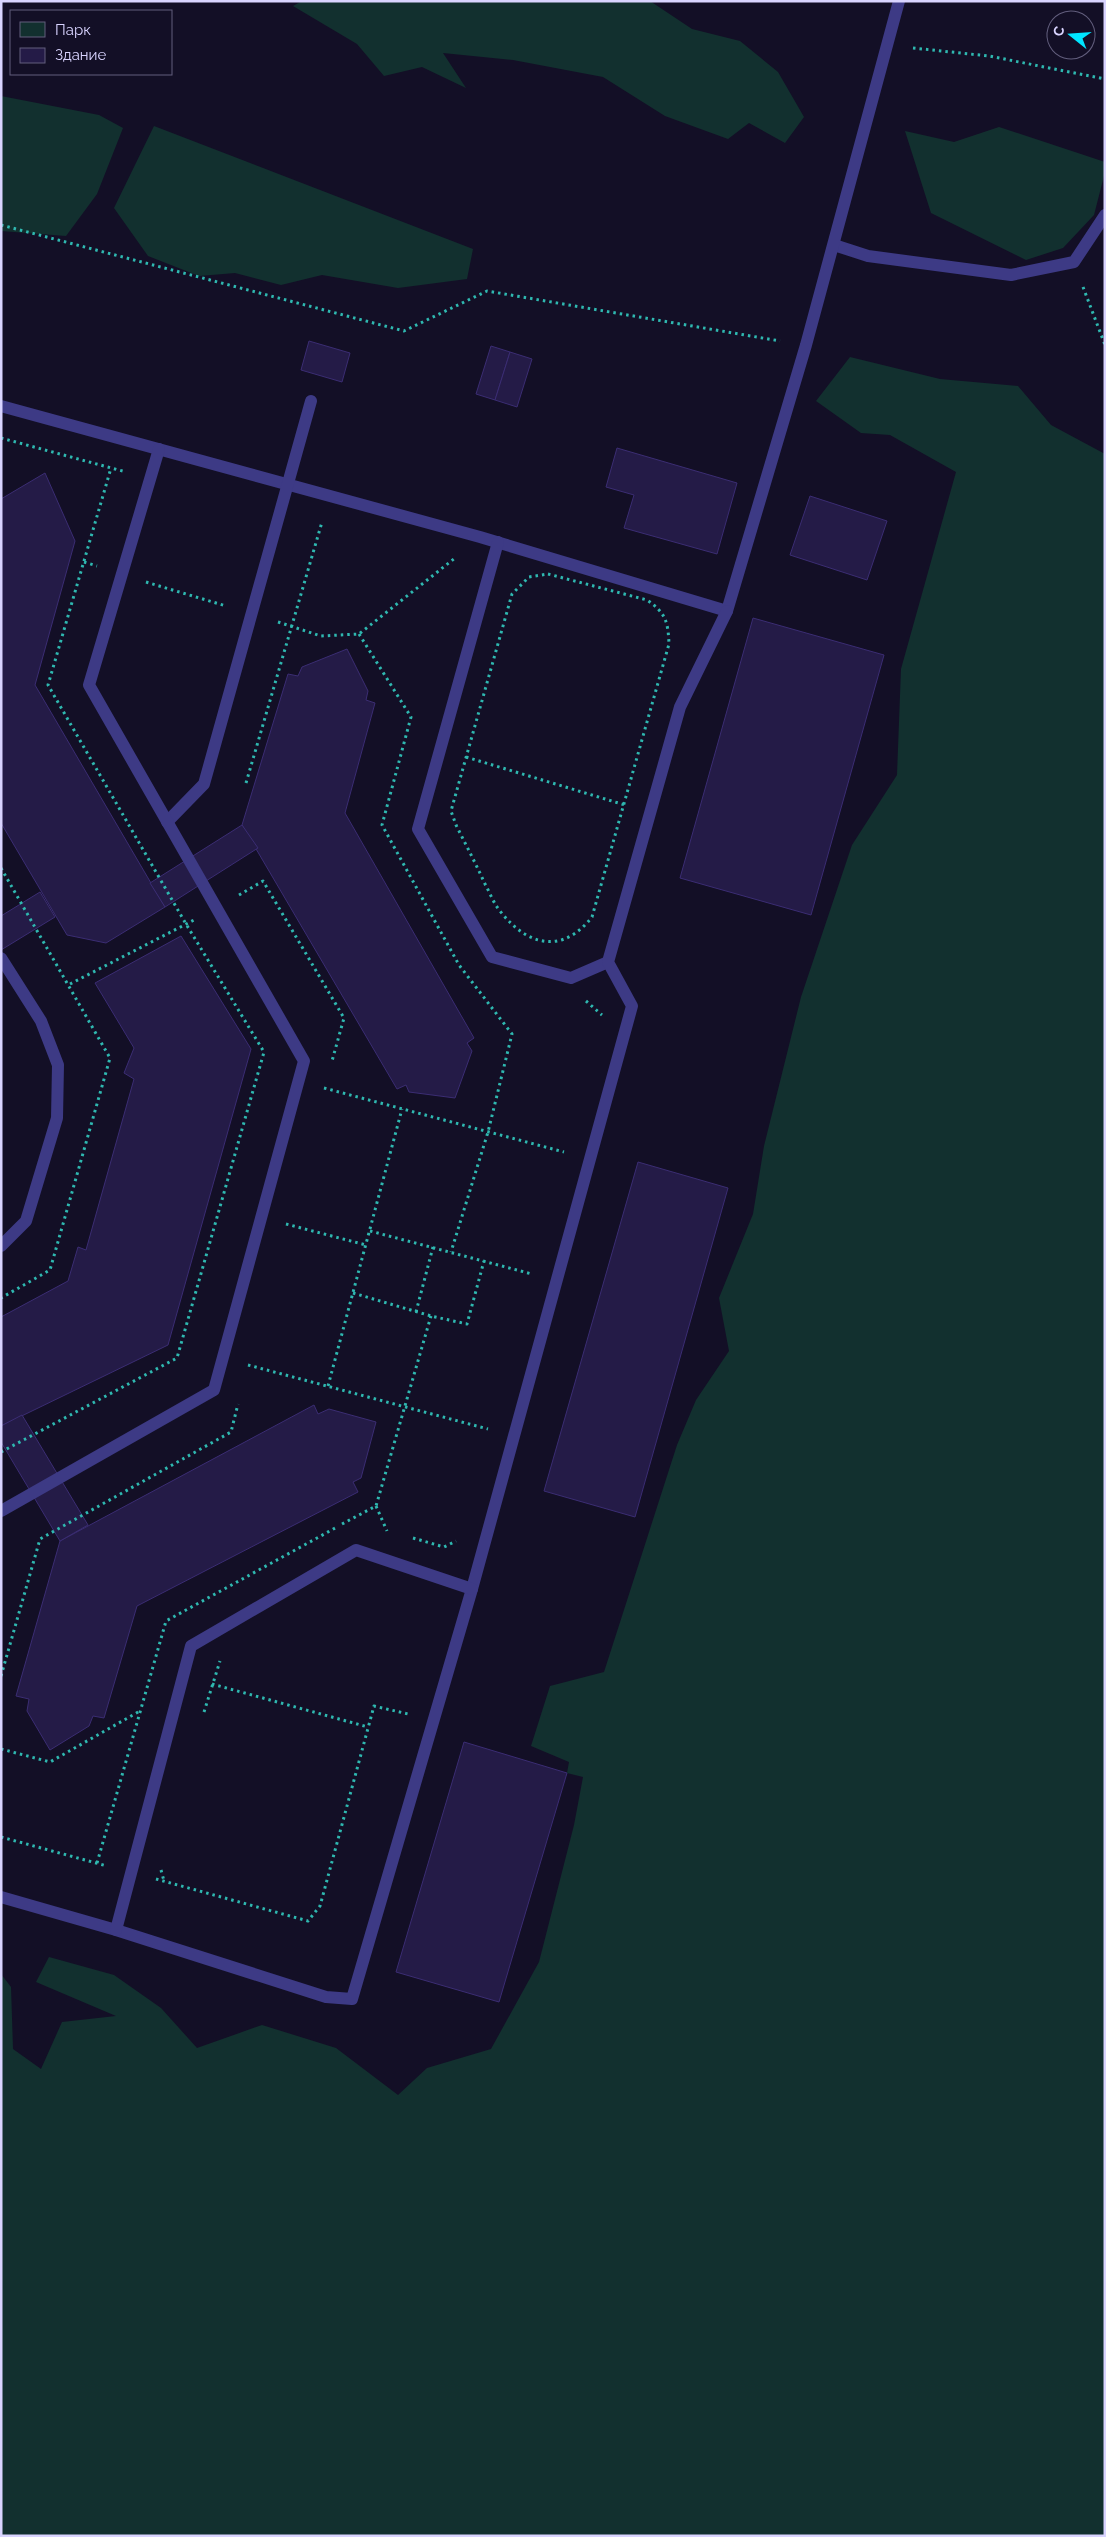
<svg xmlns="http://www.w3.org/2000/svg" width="1106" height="2537" font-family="Raleway,sans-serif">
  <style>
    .green { fill: #12302f }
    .building { fill: #241b47; stroke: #3b2d73 }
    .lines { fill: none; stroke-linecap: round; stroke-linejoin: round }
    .path { stroke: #2fb8b0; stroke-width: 3; stroke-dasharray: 2.5 4; stroke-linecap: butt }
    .lane { stroke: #3d3a85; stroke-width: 12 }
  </style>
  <rect width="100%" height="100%" fill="#130f26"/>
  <g class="green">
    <polygon points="302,1 650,1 692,29 740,41 778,72 804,117 785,143 749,123 728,139 665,116 603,77 513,60 443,53 466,88 422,67 384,76 357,44 293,6"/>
    <polygon points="1,96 99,115 123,128 97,194 66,236 1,231"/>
    <polygon points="154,126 473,249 467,279 398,288 322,275 281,285 235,273 199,276 148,256 114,208"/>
    <polygon points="999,127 1105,162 1105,172 1094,215 1063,248 1026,260 931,213 905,131 954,142"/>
    <polygon points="850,357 940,379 1018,386 1051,425 1105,454 1105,2536 1,2536 1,1974 11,1987 13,2049 41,2069 62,2022 116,2016 36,1982 49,1957 114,1975 161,2008 197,2048 262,2025 336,2048 398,2095 427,2068 491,2049 539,1962 574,1825 583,1777 567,1773 569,1762 531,1746 550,1686 604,1672 677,1445 696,1400 729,1351 719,1298 753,1214 764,1146 801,997 852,845 897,775 901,669 956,472 890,435 861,433 816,401"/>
  </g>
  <g class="building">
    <polygon points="309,341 350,353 342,382 301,370"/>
    <polygon points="491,346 510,352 495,400 476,394"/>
    <polygon points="510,352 532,359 517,407 495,400"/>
    <polygon points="617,448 737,483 717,554 624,528 634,495 606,487"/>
    <polygon points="45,473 75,541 35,685 165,907 106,943 67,935 1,823 1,499"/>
    <polygon points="810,496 887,521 867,580 790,555"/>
    <polygon points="753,618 884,655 811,915 680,878"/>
    <polygon points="347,649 368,691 366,700 375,703 345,813 474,1038 467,1043 472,1051 455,1098 409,1092 406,1085 397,1089 242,825 288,674 298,676 302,667"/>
    <polygon points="242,825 258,848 165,907 150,883"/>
    <polygon points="40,892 55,917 1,950 1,916"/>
    <polygon points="181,936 251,1049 168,1345 1,1426 1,1317 68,1281 78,1247 86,1250 134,1079 124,1073 134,1048 95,983"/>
    <polygon points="638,1162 728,1188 635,1517 544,1491"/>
    <polygon points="314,1405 318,1414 329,1409 376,1422 361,1478 353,1482 358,1492 137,1606 104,1718 93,1716 89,1726 50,1750 27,1711 29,1699 16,1696 60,1541"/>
    <polygon points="22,1415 88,1525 60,1541 1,1442 1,1426"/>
    <polygon points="464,1742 567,1773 499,2002 396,1972"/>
  </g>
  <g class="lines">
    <g class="path">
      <polyline points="913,48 989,56 1105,79"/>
      <polyline points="1,225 404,331 487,291 780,341"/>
      <polyline points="1083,287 1105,345"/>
      <polyline points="1,438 126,472"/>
      <polyline points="84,562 97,566"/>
      <path d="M 548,574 L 647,600 C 666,613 668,622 669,644 L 592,917 C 563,954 528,947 500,911 C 494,904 490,893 485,884 C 476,864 466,845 456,825 L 451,811 L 512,594 L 529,577 Z"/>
      <polyline points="146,582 226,606"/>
      <polyline points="278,622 321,636 359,634 455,558"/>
      <polyline points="359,634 411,717 382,825 459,965 512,1034 488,1132 451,1252"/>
      <polyline points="466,757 625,805"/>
      <polyline points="246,783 322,522"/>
      <polyline points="1,868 110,1058 50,1270 1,1298"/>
      <polyline points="239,895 263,881 344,1018 332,1061"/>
      <polyline points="70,984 194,920"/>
      <polyline points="586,1001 602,1015"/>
      <polyline points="324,1088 564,1152"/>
      <polyline points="286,1224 366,1245"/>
      <polyline points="370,1231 532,1274"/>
      <polyline points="353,1293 431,1316 467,1324 484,1261"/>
      <polyline points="416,1312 433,1247"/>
      <polyline points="248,1365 488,1429"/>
      <polyline points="328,1386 402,1109"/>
      <polyline points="1,1452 177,1358 264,1052 186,924 48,685 111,468"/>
      <polyline points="376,1506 387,1531"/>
      <polyline points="342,1524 376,1506 431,1316"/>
      <polyline points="413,1538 444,1547 456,1541"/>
      <polyline points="1,1676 40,1539 231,1432 238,1404"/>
      <polyline points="212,1684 368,1727"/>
      <polyline points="204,1712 220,1661"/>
      <polyline points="1,1749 50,1762 140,1711"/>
      <polyline points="1,1837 107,1866"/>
      <polyline points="97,1863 166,1621 337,1527"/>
      <polyline points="161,1870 164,1881"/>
      <polyline points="156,1879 308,1921 320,1906 374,1706 408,1714"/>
    </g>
    <g class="lane">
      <polyline points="834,245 868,256 1011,275 1074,262 1105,215"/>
      <polyline points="1,406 480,537 727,611 806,345 899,1"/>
      <polyline points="498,542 418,829 492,957 571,978 608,962"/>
      <polyline points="167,822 204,784 311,401"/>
      <polyline points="1,958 41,1021 58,1065 57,1118 26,1221 1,1246"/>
      <polyline points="1,1511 214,1390 304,1061 89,685 159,449"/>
      <polyline points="1,1897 116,1930 326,1997 352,1999 472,1589 632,1006 608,962 680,707 727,611"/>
      <polyline points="116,1930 191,1646 356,1550 472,1589"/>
    </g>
  </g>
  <rect width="1106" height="2537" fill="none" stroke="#d9d4ff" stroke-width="5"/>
  <rect x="10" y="10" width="162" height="65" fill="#130f26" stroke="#625e7d"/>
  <rect x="20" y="22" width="25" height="15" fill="#12302f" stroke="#625e7d"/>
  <text x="55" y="35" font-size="15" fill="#d9d4ff">Парк</text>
  <rect x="20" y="48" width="25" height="15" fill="#241b47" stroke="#625e7d"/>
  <text x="55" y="60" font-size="15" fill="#d9d4ff">Здание</text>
  <g transform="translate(1071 35) rotate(287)"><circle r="24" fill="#130f26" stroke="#625e7d"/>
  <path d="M0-4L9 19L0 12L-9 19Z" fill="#00e5ff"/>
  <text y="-8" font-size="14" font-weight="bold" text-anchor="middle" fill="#d9d4ff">С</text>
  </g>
</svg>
